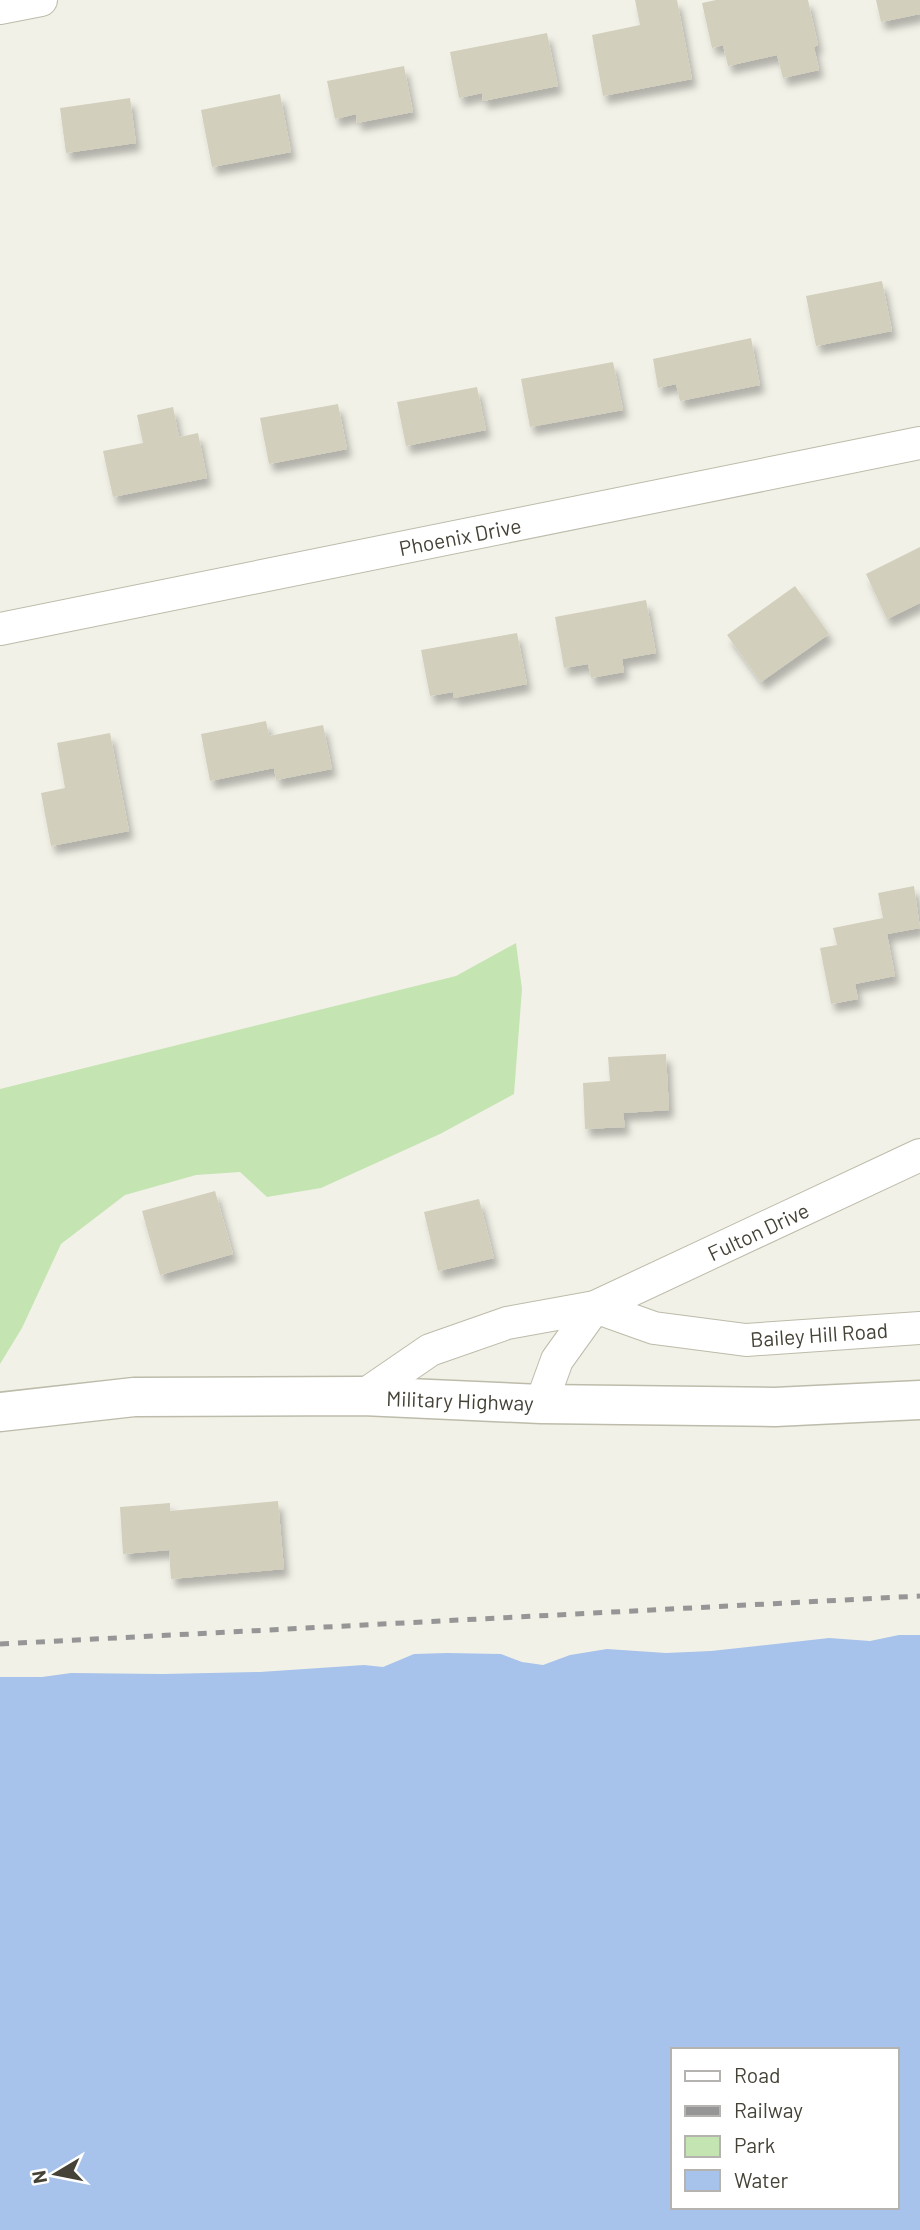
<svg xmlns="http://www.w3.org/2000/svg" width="920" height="2230" font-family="Barlow,sans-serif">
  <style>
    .green { fill: #c4e4b2 }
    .water { fill: #a7c2eb; fill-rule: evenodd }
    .building { fill: #d3cfbd; filter: url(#shadow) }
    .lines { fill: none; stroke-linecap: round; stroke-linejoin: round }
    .minor-casing { stroke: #bdbbaa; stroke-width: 34 }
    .tertiary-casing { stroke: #bdbbaa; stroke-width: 41 }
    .minor { stroke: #fff; stroke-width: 32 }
    .tertiary { stroke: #fff; stroke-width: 38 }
    .rail { stroke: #969696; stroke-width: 5; stroke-dasharray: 9 9; stroke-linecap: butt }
    .labels { text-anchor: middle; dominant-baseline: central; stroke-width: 7; stroke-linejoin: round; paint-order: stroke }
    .street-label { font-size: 21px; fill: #454237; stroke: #fff }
  </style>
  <defs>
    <filter id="shadow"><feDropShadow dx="4.5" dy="8" stdDeviation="3.5" flood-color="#0004"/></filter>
  </defs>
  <rect width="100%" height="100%" fill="#f2f1e7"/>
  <polygon class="green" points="516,943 522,989 514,1094 440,1134 321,1188 267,1197 240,1172 196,1175 125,1195 61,1244 22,1328 0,1364 0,1089 456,976"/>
  <path class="water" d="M 899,1635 L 920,1635 L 920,2230 L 0,2230 L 0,1677 L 42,1677 L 71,1673 L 163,1674 L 260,1672 L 364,1665 L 383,1667 L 414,1654 L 447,1653 L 501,1654 L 522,1662 L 543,1665 L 570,1655 L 607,1649 L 666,1653 L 711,1651 L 829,1638 L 870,1641 ZM 673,2050 L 897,2050 L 897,2207 L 673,2207 Z"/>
  <g class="building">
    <polygon points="635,0 677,0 692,79 603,96 592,35 640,25"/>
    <polygon points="716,0 808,0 818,45 814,47 819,70 783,78 777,55 728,66 723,45 712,48 702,3"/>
    <polygon points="876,0 920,0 920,14 881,22"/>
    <polygon points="547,33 558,86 483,101 482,93 459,98 450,52"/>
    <polygon points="404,66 413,112 357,123 356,114 335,119 327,81"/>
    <polygon points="280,94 291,152 212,167 201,110"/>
    <polygon points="130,98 136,143 66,153 60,108"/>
    <polygon points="882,281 892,331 816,346 806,296"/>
    <polygon points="751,338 760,385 680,401 676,384 658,388 653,359"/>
    <polygon points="613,362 623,410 530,427 521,379"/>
    <polygon points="477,387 486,430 406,446 397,402"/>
    <polygon points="338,404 347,449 269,464 260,418"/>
    <polygon points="173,407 179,437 198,433 207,478 113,497 103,451 143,443 137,415"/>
    <polygon points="920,547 920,603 887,619 866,574"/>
    <polygon points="795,586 829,634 761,682 727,635"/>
    <polygon points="646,600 656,653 622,659 624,672 591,678 588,664 564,668 555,617"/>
    <polygon points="517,633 527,684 454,698 453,692 430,696 421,650"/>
    <polygon points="266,721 269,736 323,725 332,769 276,780 274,768 210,781 201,734"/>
    <polygon points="110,733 129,831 51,846 41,793 65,788 57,743"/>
    <polygon points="914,886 920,928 887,934 895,976 855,984 858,999 831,1004 820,948 837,945 833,928 883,918 878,893"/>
    <polygon points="666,1054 669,1110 623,1113 625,1127 585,1129 583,1083 610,1081 608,1057"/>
    <polygon points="215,1191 233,1254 160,1275 142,1211"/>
    <polygon points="479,1199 494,1258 438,1271 424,1212"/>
    <polygon points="278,1501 284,1569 171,1579 169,1550 123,1554 120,1507 170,1503 170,1511"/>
  </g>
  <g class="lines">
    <g class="minor-casing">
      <g id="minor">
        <polyline points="0,8 41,0"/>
        <polyline points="0,629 920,443"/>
        <polyline points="595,1307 654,1328 746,1340 920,1328"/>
        <polyline points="363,1396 430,1350 507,1323 595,1307 920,1155"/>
        <polyline points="541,1404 557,1360 595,1307"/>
      </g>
    </g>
    <g class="tertiary-casing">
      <polyline id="tertiary" points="0,1412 134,1397 363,1396 541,1404 775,1407 920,1400"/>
    </g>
    <use href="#minor" class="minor"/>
    <use href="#tertiary" class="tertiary"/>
    <polyline class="rail" points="0,1644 920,1596"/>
  </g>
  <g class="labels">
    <g class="street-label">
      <text transform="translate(460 536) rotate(-11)">Phoenix Drive</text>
      <text transform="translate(758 1231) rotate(-25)">Fulton Drive</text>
      <text transform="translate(819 1334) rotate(-4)">Bailey Hill Road</text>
      <text transform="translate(460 1400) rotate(2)">Military Highway</text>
    </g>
  </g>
  <rect x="671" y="2048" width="228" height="161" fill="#ffffff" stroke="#b5b3af" stroke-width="2"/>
  <rect x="685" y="2071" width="35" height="10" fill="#ffffff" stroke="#b5b3af" stroke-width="2"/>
  <text x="734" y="2083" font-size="21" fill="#454237">Road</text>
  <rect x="685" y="2106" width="35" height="10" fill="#969696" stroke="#b5b3af" stroke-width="2"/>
  <text x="734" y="2118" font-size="21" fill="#454237">Railway</text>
  <rect x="685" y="2136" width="35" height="21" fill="#c4e4b2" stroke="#b5b3af" stroke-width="2"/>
  <text x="734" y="2153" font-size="21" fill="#454237">Park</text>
  <rect x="685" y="2170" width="35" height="21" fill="#a7c2eb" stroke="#b5b3af" stroke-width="2"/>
  <text x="734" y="2188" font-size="21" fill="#454237">Water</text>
  <g transform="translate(56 2174) rotate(260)" stroke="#ffffff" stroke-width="5" paint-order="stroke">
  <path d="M0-5L12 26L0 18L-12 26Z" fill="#454237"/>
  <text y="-10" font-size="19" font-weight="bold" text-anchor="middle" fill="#454237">N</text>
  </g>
</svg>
